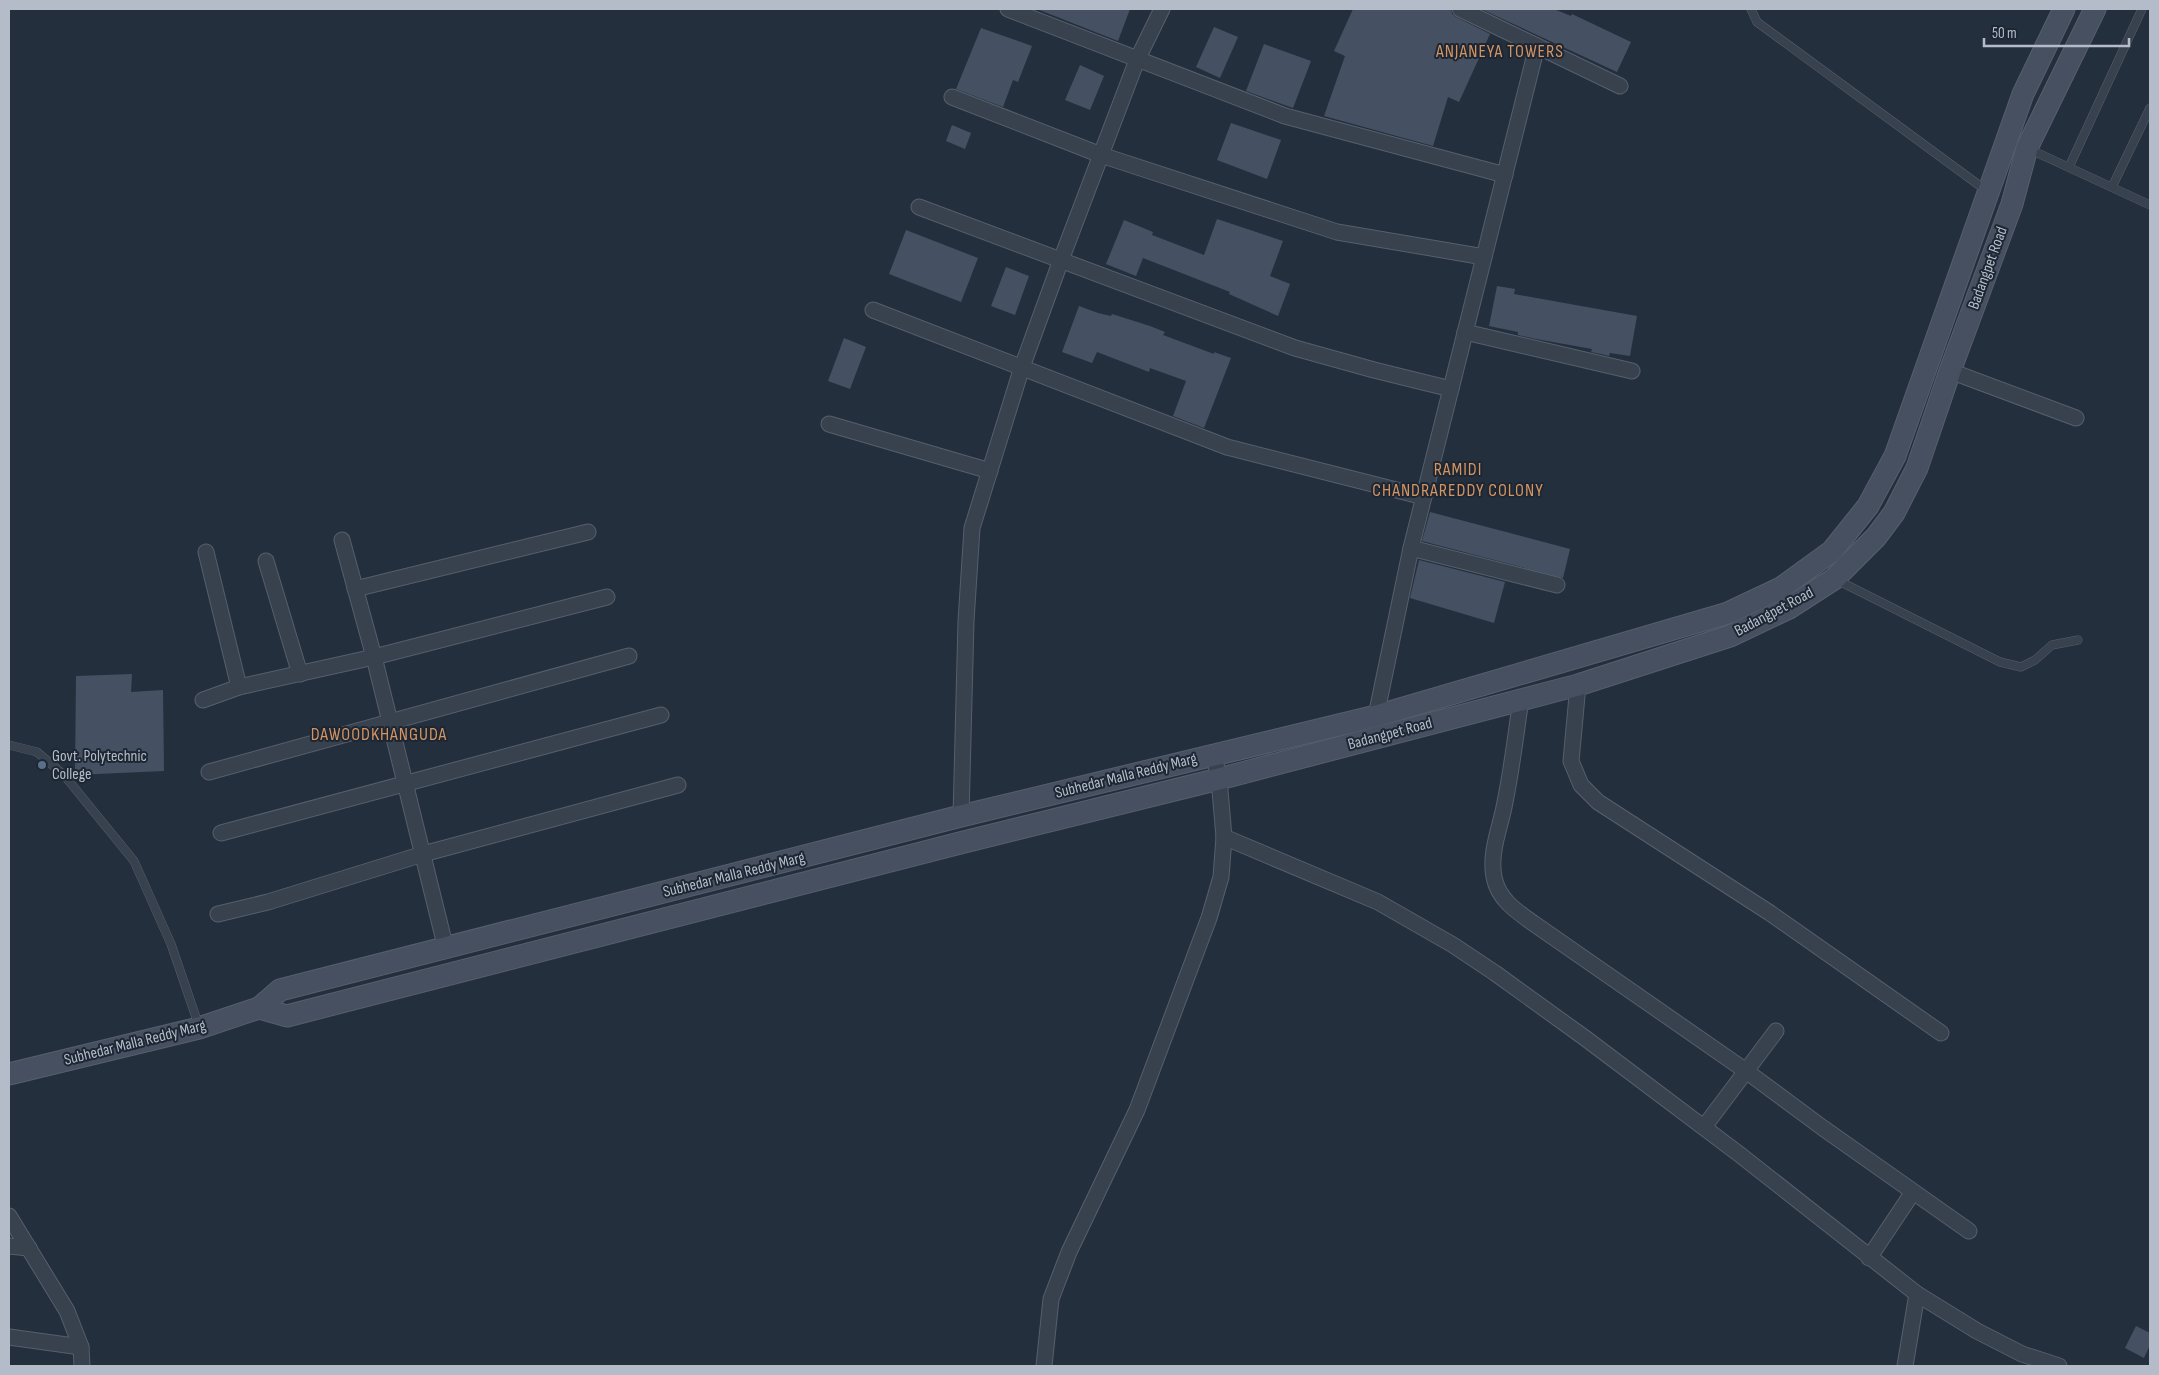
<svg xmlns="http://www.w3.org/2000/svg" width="2159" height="1375" font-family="'Sofia Sans Condensed',sans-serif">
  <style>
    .building { fill: #455162 }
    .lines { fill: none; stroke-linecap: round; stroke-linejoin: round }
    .service-casing { stroke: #565f6c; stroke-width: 9 }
    .minor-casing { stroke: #565f6c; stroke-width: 17 }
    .secondary-casing { stroke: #565f6c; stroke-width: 23 }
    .service { stroke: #38414e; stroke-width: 8 }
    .minor { stroke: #38414e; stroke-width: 15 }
    .secondary { stroke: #465061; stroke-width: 21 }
    .service-dot { fill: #5c6f8a; stroke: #1d2633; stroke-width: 2 }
    .labels { text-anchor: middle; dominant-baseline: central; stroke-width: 4; stroke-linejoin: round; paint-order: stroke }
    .street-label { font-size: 16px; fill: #b4bcc9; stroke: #1d2633 }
    .poi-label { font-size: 16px; fill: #b4bcc9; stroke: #1d2633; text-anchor: start }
    .neighbourhood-label { font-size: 18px; letter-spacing: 1px; fill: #d59563; stroke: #1d2633 }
  </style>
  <rect width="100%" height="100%" fill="#242f3e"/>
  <g class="building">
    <polygon points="1037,9 1130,9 1118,41"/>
    <polygon points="1353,9 1451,9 1452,14 1456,17 1490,34 1459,102 1448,97 1433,146 1324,116 1345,56 1334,51"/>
    <polygon points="1481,9 1554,9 1571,16 1572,14 1631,42 1617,72"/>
    <polygon points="1214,27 1238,37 1220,78 1196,67"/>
    <polygon points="981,28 1032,46 1018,82 1013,80 1003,107 956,89"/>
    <polygon points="1264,44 1311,61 1293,108 1246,91"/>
    <polygon points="1080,65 1104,76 1090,110 1065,100"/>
    <polygon points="1231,123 1281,140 1267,179 1217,160"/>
    <polygon points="952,125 971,133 965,149 946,141"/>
    <polygon points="1217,219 1283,241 1270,276 1290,284 1278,316 1229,294 1230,292 1143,258 1136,276 1106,264 1124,220 1153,232 1152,235 1204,255"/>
    <polygon points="906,230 978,258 961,302 889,274"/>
    <polygon points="1006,267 1029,276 1015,315 991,306"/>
    <polygon points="1497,286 1515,289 1514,294 1637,316 1630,356 1610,353 1609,356 1601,354 1591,352 1592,349 1536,339 1518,335 1518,332 1489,326"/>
    <polygon points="1079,306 1098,313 1111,316 1112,314 1150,326 1165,332 1163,335 1214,354 1214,352 1231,358 1204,428 1173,416 1186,381 1150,368 1149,372 1097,352 1092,363 1062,352"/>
    <polygon points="844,338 866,347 850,389 828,381"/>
    <polygon points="1430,512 1570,549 1563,578 1422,541"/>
    <polygon points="1419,560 1505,582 1494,623 1410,598"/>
    <polygon points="132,674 131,692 163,690 164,771 75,775 76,676"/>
    <polygon points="2136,1326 2150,1333 2150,1345 2144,1358 2125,1348"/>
  </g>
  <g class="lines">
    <g class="service-casing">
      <g id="service">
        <polyline points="1751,9 1757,22 1987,191"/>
        <polyline points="2029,149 2150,205"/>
        <polyline points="2069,167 2142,9"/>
        <polyline points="2112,187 2150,108"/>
        <polyline points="1835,579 2000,662 2021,667 2035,660 2052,645 2078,640"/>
        <polyline points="9,745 37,752 64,775 134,861 171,944 199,1026"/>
      </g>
    </g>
    <g class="minor-casing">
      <g id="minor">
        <polyline points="1008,9 1285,116 1505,175"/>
        <polyline points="1460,9 1620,86"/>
        <polyline points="952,97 1101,155 1337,232 1484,257"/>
        <polyline points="919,207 1295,348 1374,370 1451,389"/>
        <polyline points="873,310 1227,447 1424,497"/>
        <polyline points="1465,332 1632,371"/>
        <polyline points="1950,371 2076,418"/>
        <polyline points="829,424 990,471"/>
        <polyline points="342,540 374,657 446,949"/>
        <polyline points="1411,548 1557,585"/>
        <polyline points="206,552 239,687"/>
        <polyline points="266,561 300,674"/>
        <polyline points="355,589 588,532"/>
        <polyline points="1578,685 1571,761 1581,785 1598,802 1770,913 1941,1033"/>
        <path d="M 1521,699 C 1516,733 1512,768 1505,802 C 1501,826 1489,852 1494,877 C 1498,899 1516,911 1533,923 L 1746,1071 L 1823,1128 L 1969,1231"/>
        <polyline points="203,700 239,687 374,657 607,597"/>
        <polyline points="1376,716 1411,548 1537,46"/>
        <polyline points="209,772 629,656"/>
        <polyline points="961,816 966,621 972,528 1022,367 1061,260 1137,60 1162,9"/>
        <polyline points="221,833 661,715"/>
        <polyline points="1224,837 1378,902 1453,945 1495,973 1585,1038 1739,1154 1917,1294 1977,1331 2022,1354 2059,1366"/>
        <polyline points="218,914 268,902 423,854 678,785"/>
        <polyline points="1704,1127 1776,1031"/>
        <polyline points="9,1216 67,1311 81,1347 82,1366"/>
        <polyline points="9,1246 29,1248"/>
        <polyline points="1869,1258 1913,1192"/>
        <polyline points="9,1337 81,1347"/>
        <polyline points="1044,1366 1051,1299 1069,1252 1137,1110 1209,918 1221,877 1224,837 1219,779 1214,755"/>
        <polyline points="1905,1366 1917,1294"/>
      </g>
    </g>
    <g class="secondary-casing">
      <g id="secondary">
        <polyline points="259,1008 287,1016 960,843 1219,779 1578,685 1730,636 1789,608 1834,579 1876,537 1894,513 1917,468 1950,371 2012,204 2027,148 2095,9"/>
        <polyline points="9,1074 199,1028 259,1008 280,990 961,816 1376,716 1728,613 1781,588 1832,551 1868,506 1895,456 2023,94 2064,9"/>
      </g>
    </g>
    <use href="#service" class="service"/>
    <use href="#minor" class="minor"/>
    <use href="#secondary" class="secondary"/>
  </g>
  <circle class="service-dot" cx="42" cy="765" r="5"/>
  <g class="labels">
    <g class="street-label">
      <text transform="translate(1988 268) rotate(-70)">Badangpet Road</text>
      <text transform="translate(1774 612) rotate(-28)">Badangpet Road</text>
      <text transform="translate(1390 734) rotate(-15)">Badangpet Road</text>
      <text transform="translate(1126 776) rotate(-14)">Subhedar Malla Reddy Marg</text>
      <text transform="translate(734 875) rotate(-14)">Subhedar Malla Reddy Marg</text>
      <text transform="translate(135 1043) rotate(-14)">Subhedar Malla Reddy Marg</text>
    </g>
    <g class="poi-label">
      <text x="52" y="756">Govt. Polytechnic<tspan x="52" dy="18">College</tspan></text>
    </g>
    <g class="neighbourhood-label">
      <text x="1500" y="51">ANJANEYA TOWERS</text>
      <text x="1458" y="469">RAMIDI<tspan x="1458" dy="21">CHANDRAREDDY COLONY</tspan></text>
      <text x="379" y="734">DAWOODKHANGUDA</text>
    </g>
  </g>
  <rect width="2159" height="1375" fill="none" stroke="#b4bcc9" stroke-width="20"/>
  <path d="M1984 38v8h145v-8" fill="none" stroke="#b4bcc9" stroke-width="2.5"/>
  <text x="1992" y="38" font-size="15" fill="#b4bcc9" stroke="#1d2633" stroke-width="4" paint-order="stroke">50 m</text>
</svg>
